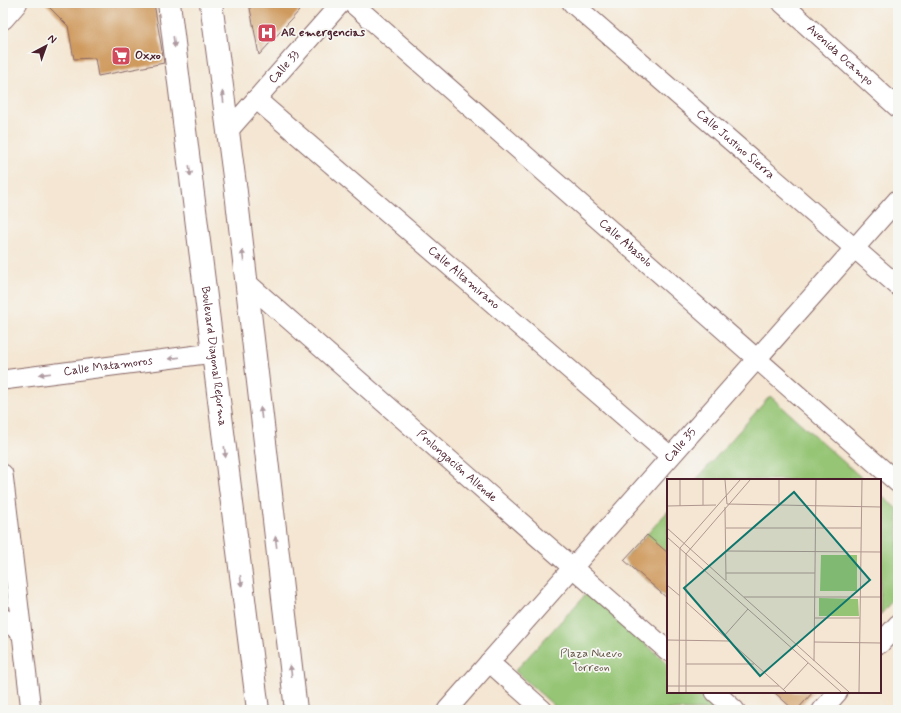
<svg xmlns="http://www.w3.org/2000/svg" width="901" height="713" font-family="Mynerve,sans-serif">
  <style>
    .green { fill: #95c574; stroke: #707250 }
    .building { fill: #cf9a5d }
    .lines { fill: none; stroke-linecap: round; stroke-linejoin: round }
    .street-casing { stroke: #866565; stroke-width: 21 }
    .secondary-casing { stroke: #866565; stroke-width: 24 }
    .primary-casing { stroke: #866565; stroke-width: 24 }
    .street { stroke: #fff; stroke-width: 19 }
    .secondary { stroke: #fff; stroke-width: 22 }
    .primary { stroke: #fff; stroke-width: 22 }
    .oneway { fill: #ae9aa0 }
    .labels { text-anchor: middle; dominant-baseline: central; stroke-width: 3.5; stroke-linejoin: round; paint-order: stroke }
    .poi-label { font-size: 12px; font-weight: bold; fill: #4a1f2b; stroke: #f6f6f2; text-anchor: start }
    .street-label { font-size: 12px; fill: #4a1f2b; stroke: #f6f6f2 }
    .park-label { font-size: 12px; fill: #605141; stroke: #f6f6f2 }
    .inset-road { fill: none; stroke: #b0968f; stroke-width: 1 }
    .view { fill: #0f766e; fill-opacity: 0.15; stroke: #0f766e; stroke-width: 2 }
    .inset-edge { fill: none; stroke: #4a1f2b; stroke-width: 2 }
  </style>
  <rect width="100%" height="100%" fill="#f6f6f2"/>
  <filter id="ink" filterUnits="userSpaceOnUse"><feTurbulence type="fractalNoise" baseFrequency=".025" numOctaves="2"/><feDisplacementMap in="SourceGraphic" scale="8" xChannelSelector="R" yChannelSelector="G"/><feConvolveMatrix kernelMatrix="1 2 1 2 8 2 1 2 1" color-interpolation-filters="sRGB"/></filter>
  <filter id="wash" filterUnits="userSpaceOnUse"><feTurbulence type="fractalNoise" baseFrequency=".012" numOctaves="4" result="noise"/><feDisplacementMap in="SourceGraphic" scale="16" xChannelSelector="R" yChannelSelector="G"/><feGaussianBlur stdDeviation="0.9" result="paint"/><feColorMatrix in="noise" values="0 0 0 0 0 0 0 0 0 0 0 0 0 0 0 0 0 1.4 0 .05"/><feComposite in="paint" operator="in"/></filter>
  <g filter="url(#wash)">
    <rect width="100%" height="100%" fill="#f4e6d2"/>
    <g class="green">
      <polygon points="770,396 864,480 696,480"/>
      <polygon points="880,494 898,510 898,594 880,615"/>
      <polygon points="668,511 668,599 624,560"/>
      <polygon points="588,592 668,664 668,692 699,692 719,710 559,710 515,671"/>
    </g>
    <g id="blocks">
      <g class="building">
        <polygon points="45,3 154,3 164,63 98,76 95,58 74,59 68,26"/>
        <polygon points="249,3 290,3 299,11 259,55"/>
        <polygon points="647,535 668,553 668,599 624,560"/>
        <polygon points="774,692 813,692 797,710 794,710"/>
      </g>
    </g>
  </g>
  <g filter="url(#ink)">
    <use href="#blocks" fill-opacity="0" stroke="#866565" stroke-width="1"/>
    <g class="lines">
      <g class="street-casing">
        <g id="street">
          <path id="s1" d="M 352,3 L 898,483"/>
          <path id="s2" d="M 572,3 L 898,286"/>
          <path id="s3" d="M 782,3 L 898,108"/>
          <path id="s4" d="M 256,99 L 670,456"/>
          <path id="s5" d="M 228,131 L 341,3"/>
          <path id="s6" d="M 246,282 L 668,651"/>
          <path id="s7" d="M 3,380 L 213,353"/>
          <polyline points="3,474 31,710"/>
          <polyline points="3,618 22,634"/>
          <polyline points="880,644 898,624"/>
          <polyline points="489,662 543,710"/>
          <polyline points="715,692 735,710"/>
          <path id="s8" d="M 447,710 L 898,199"/>
          <polyline points="822,710 838,692"/>
        </g>
      </g>
      <g class="secondary-casing">
        <polyline id="secondary" points="3,18 16,3"/>
      </g>
      <g class="primary-casing">
        <g id="primary">
          <path id="s9" d="M 169,3 L 258,710"/>
          <polyline points="211,3 236,192 296,710"/>
        </g>
      </g>
      <use href="#street" class="street"/>
      <use href="#secondary" class="secondary"/>
      <use href="#primary" class="primary"/>
    </g>
    <defs><path id="oneway-solid" d="M-6-.8H1V-3.2L6.5 0L1 3.2V.8H-6Z"/></defs>
    <g class="oneway">
      <use href="#oneway-solid" transform="translate(174 42) rotate(83)"/>
      <use href="#oneway-solid" transform="translate(223 97) rotate(-97)"/>
      <use href="#oneway-solid" transform="translate(190 171) rotate(83)"/>
      <use href="#oneway-solid" transform="translate(243 256) rotate(-97)"/>
      <use href="#oneway-solid" transform="translate(174 358) rotate(173)"/>
      <use href="#oneway-solid" transform="translate(45 374) rotate(173)"/>
      <use href="#oneway-solid" transform="translate(261 413) rotate(-97)"/>
      <use href="#oneway-solid" transform="translate(225 452) rotate(83)"/>
      <use href="#oneway-solid" transform="translate(276 542) rotate(-97)"/>
      <use href="#oneway-solid" transform="translate(241 581) rotate(83)"/>
      <use href="#oneway-solid" transform="translate(291 671) rotate(-97)"/>
    </g>
  </g>
  <defs>
    <g id="hospital-square" transform="scale(1)"><rect x="-9" y="-9" width="18" height="18" rx="4" fill="#d1495b" stroke="#f6f6f2"/><path d="M-5-5h3v3.5h4V-5h3V5h-3V1.5h-4V5h-3Z" fill="#fff"/></g>
    <g id="supermarket-square" transform="scale(1)"><rect x="-9" y="-9" width="18" height="18" rx="4" fill="#d1495b" stroke="#f6f6f2"/><path d="M-6-5.5h2.5l.6 2H6L4.5 2H-2.5L-4.4-4H-6ZM-1.5 3.2a1.3 1.3 0 1 0 .1 0ZM3 3.2a1.3 1.3 0 1 0 .1 0Z" fill="#fff"/></g>
  </defs>
  <g fill-rule="evenodd">
    <use href="#hospital-square" x="267" y="33"/>
    <use href="#supermarket-square" x="121" y="56"/>
  </g>
  <g class="labels">
    <g class="poi-label">
      <text x="281" y="33">AR emergencias</text>
      <text x="135" y="56">Oxxo</text>
    </g>
    <g class="street-label">
      <text stroke="none"><textPath href="#s3" startOffset="78">Avenida Ocampo</textPath></text>
      <text stroke="none"><textPath href="#s5" startOffset="85">Calle 33</textPath></text>
      <text stroke="none"><textPath href="#s2" startOffset="216">Calle Justino Sierra</textPath></text>
      <text stroke="none"><textPath href="#s1" startOffset="364">Calle Abasolo</textPath></text>
      <text stroke="none"><textPath href="#s4" startOffset="274">Calle Altamirano</textPath></text>
      <text stroke="none"><textPath href="#s9" startOffset="356">Boulevard Diagonal Reforma</textPath></text>
      <text stroke="none"><textPath href="#s7" startOffset="106">Calle Matamoros</textPath></text>
      <text stroke="none"><textPath href="#s8" startOffset="353">Calle 35</textPath></text>
      <text stroke="none"><textPath href="#s6" startOffset="280">Prolongación Allende</textPath></text>
    </g>
    <g class="park-label">
      <text x="591" y="654">Plaza Nuevo<tspan x="591" dy="14">Torreon</tspan></text>
    </g>
  </g>
  <g transform="translate(667 479)">
    <rect width="214" height="214" fill="#f4e6d2"/>
    <path d="M 154,76 L 190,76 L 190,112 L 153,112 ZM 152,119 L 191,120 L 192,137 L 152,137 Z" fill="#95c574"/>
    <path class="inset-road" d="M 58,1 L 60,25 L 214,28M 36,26 L 36,1M 112,26 L 112,1M 0,27 L 49,26M 13,27 L 13,1M 58,28 L 59,101M 0,49 L 182,213M 59,49 L 194,49M 0,58 L 174,213M 59,72 L 214,73M 59,94 L 148,94M 0,106 L 13,117M 77,118 L 214,118M 19,123 L 119,213M 148,139 L 193,139M 57,157 L 81,130M 0,161 L 62,162M 147,163 L 214,164M 147,182 L 149,1M 19,185 L 87,185M 0,207 L 112,207M 116,211 L 141,184M 12,213 L 13,69 L 73,1M 19,213 L 19,75 L 83,1M 192,213 L 195,1"/>
    <path class="view" d="M 127,13 L 203,101 L 93,197 L 17,109 Z"/>
    <rect width="214" height="214" class="inset-edge"/>
  </g>
  <rect width="901" height="713" fill="none" stroke="#f6f6f2" stroke-width="16"/>
  <g transform="translate(46 46) rotate(41)" stroke="#f6f6f2" stroke-width="3" paint-order="stroke">
  <path d="M0-3L7 15L0 10L-7 15Z" fill="#4a1f2b"/>
  <text y="-6" font-size="11" font-weight="bold" text-anchor="middle" fill="#4a1f2b">N</text>
  </g>
</svg>
